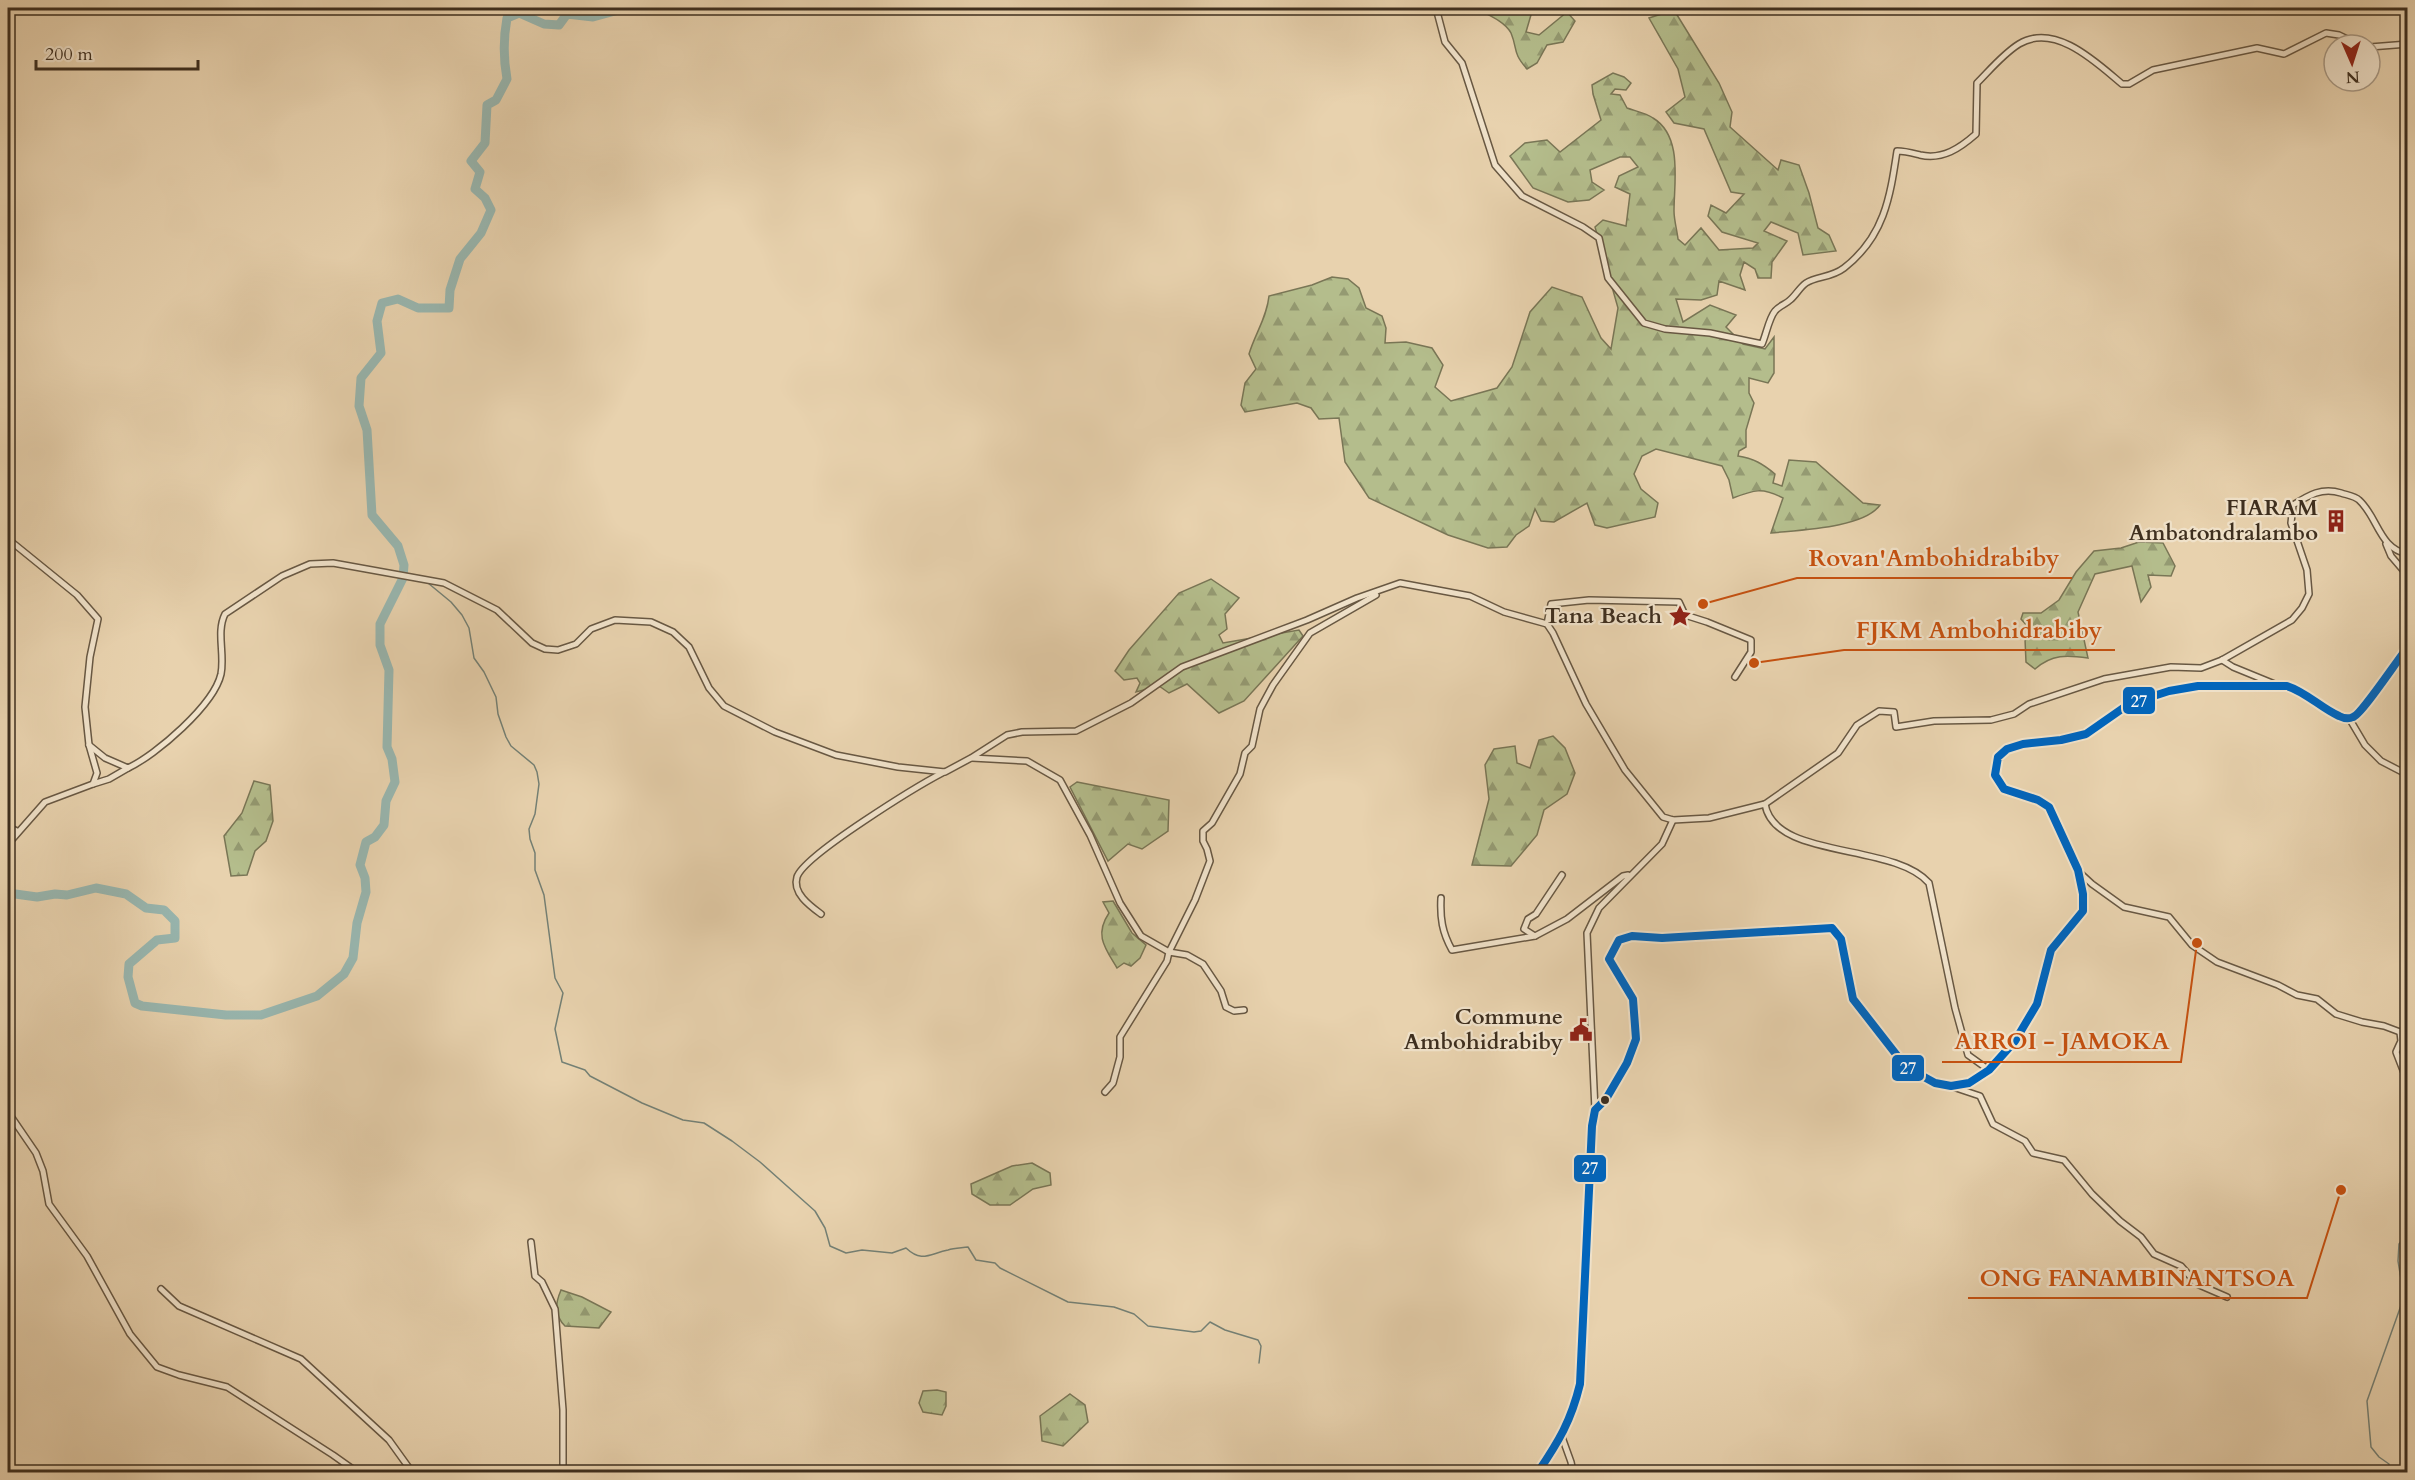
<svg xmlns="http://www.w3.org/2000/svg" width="2415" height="1480" font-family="Cardo,serif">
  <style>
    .forest { fill: url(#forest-firs); stroke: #797656; stroke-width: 1.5 }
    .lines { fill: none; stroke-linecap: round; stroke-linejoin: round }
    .stream { stroke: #748075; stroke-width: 1.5 }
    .river { stroke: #98b6af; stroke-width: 9 }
    .minor-casing { stroke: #685843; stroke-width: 8 }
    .secondary-casing { stroke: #3e2f1f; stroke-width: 10 }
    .minor { stroke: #f0e2ca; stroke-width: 5 }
    .secondary { stroke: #f0e2ca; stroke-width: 7 }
    .bus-1-casing { stroke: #f0e2ca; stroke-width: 12 }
    .bus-1 { stroke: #0065bd; stroke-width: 8 }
    .bus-dot { fill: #3e2f1f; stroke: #f0e2ca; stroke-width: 2 }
    .labels { text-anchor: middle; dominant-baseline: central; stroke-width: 4.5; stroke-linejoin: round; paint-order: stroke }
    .poi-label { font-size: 22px; font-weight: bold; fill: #3e2f1f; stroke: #f0e2ca; text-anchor: end }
    .leader { fill: none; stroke: #c65110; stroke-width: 2 }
    .callout-dot { fill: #c65110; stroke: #f0e2ca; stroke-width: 2 }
    .callout-label { font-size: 24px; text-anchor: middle; font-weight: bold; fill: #c65110; stroke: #f0e2ca; stroke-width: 4.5; stroke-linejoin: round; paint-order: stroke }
    .line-badge { stroke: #f0e2ca; stroke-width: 2 }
    .badge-label { font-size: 16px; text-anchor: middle; font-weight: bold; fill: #fff }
  </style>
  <defs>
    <pattern id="forest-firs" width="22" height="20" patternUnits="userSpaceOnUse" patternTransform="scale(1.5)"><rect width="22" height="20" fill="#b4bd8c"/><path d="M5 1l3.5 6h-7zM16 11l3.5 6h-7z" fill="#949a72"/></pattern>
  </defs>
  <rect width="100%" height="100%" fill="#e8d2ae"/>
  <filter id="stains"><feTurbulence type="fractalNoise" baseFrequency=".00333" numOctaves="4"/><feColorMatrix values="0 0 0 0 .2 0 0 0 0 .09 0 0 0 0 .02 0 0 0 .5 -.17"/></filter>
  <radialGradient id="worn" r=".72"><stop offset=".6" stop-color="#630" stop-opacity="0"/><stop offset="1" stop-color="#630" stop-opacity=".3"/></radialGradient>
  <g class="forest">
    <path d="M 1475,8 L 1533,8 L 1526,32 L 1539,35 L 1567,12 L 1575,21 L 1563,42 L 1547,45 L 1537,63 L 1527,69 C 1512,52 1518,50 1511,33 C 1505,21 1486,14 1475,8 Z"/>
    <path d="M 1674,10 L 1719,83 L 1732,112 L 1730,127 L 1778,170 L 1781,160 L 1799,165 L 1809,193 L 1818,228 L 1829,235 L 1836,251 L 1803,255 L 1798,233 L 1771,222 L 1764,231 L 1787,241 L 1772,262 L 1771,278 L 1758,278 L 1755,269 L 1744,262 L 1740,275 L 1745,290 L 1719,281 L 1717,295 L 1701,300 L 1676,299 L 1683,322 L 1710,305 L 1736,315 L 1726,327 L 1743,344 L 1765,349 L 1774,337 L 1774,373 L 1768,383 L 1749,378 L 1749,393 L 1754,403 L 1746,430 L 1746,447 L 1739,451 L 1738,456 C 1753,458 1763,464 1775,474 L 1773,483 L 1782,486 L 1789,460 L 1816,462 L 1863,503 L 1880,505 C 1864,528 1799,530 1771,533 L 1783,498 C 1762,487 1754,490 1733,498 L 1729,480 L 1722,466 L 1656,449 L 1642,456 L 1634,474 L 1641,489 L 1658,503 L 1655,517 L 1607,528 L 1595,525 L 1587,503 L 1554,522 L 1541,521 L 1535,509 L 1529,526 L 1516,535 L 1507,547 L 1488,548 L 1448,535 L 1369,498 L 1345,462 L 1339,418 L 1319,419 L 1311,408 L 1297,403 L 1245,412 L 1241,405 L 1245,383 L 1256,369 L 1249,354 C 1255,334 1267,317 1269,296 L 1312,285 L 1332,277 L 1348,279 L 1359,288 L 1366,308 L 1382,316 L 1386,328 L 1385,343 L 1406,342 L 1432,348 L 1443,365 L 1435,387 L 1451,401 L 1497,388 L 1512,367 L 1530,312 L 1552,287 L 1582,297 L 1601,338 L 1611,349 L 1618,308 L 1595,227 L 1603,220 L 1626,226 L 1630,194 L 1615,187 L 1619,176 L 1638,167 L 1630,157 L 1620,157 L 1590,170 L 1592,182 L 1604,190 L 1589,200 L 1568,202 L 1533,188 L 1510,156 L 1525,143 L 1547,140 L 1560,152 L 1601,120 L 1593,94 L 1592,85 L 1613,73 L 1624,77 L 1631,83 L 1626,90 L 1615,89 L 1611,94 L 1620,95 L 1627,108 C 1635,111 1646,113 1653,118 C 1683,136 1674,182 1674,211 C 1674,220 1677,230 1678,239 L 1685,245 L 1701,228 L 1719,250 L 1753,248 L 1758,243 L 1722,232 L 1708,216 L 1711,205 L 1726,213 L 1744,194 L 1731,192 L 1704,129 L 1674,123 L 1666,112 L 1685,97 L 1678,69 L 1649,18 Z"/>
    <path d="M 2139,542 L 2163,543 L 2175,566 L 2171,576 L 2148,575 L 2151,587 L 2141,602 L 2132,566 L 2095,574 L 2078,612 L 2088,658 C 2067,655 2052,654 2035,669 L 2026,662 L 2025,639 L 2029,628 L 2021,619 L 2023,613 L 2041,613 L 2059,600 L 2076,572 L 2094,551 L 2121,548 Z"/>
    <polygon points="1211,579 1239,598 1225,614 1227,629 1219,635 1223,643 1299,630 1303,636 1244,701 1219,713 1187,684 1169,693 1159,686 1136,692 1140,683 1137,678 1124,680 1115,671 1129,650 1179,593"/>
    <polygon points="1553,736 1565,748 1575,773 1567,794 1544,810 1537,835 1511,866 1472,865 1489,799 1485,765 1494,749 1515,746 1517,763 1530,768 1539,740"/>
    <polygon points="254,781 270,785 273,821 266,841 255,851 247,875 231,876 224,836 242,813"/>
    <polygon points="1077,782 1169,800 1168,831 1142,849 1128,844 1108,861 1070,787"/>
    <path d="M 1113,901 L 1132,933 L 1146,945 L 1140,958 L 1131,966 L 1124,963 L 1117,968 C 1105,948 1094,935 1109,913 L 1103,902 Z"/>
    <polygon points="1032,1163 1050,1173 1051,1185 1033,1189 1010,1205 990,1205 972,1194 971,1184 1012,1166"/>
    <path d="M 561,1290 L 582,1297 L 611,1312 L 599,1328 L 565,1326 C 554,1315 555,1304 561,1290 Z"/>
    <polygon points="937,1390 946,1392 946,1406 942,1415 923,1412 919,1403 923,1391"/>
    <polygon points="1070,1394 1085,1405 1088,1422 1063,1446 1042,1441 1040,1416"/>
  </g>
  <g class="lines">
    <g class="stream">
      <polyline points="403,578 411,580"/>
      <path d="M 428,583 L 451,602 L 462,615 L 469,628 L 474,658 L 484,672 L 496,697 L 498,714 L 506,737 L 511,746 L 534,765 L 537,772 L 539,784 L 535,814 L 529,829 L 530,839 L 535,853 L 535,870 L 544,895 L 555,978 L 563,993 L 555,1029 L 562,1062 L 585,1070 L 590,1076 L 642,1103 L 683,1120 L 704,1123 L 732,1141 L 760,1162 L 815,1211 L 825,1228 L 830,1246 L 846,1253 L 862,1250 L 892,1253 L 906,1248 C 922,1263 929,1254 948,1250 C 954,1248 961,1248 968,1247 L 976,1260 L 995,1263 L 1000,1268 L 1068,1302 L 1114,1307 L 1134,1314 L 1148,1326 L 1194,1332 L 1201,1331 L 1210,1322 L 1225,1330 L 1258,1340 L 1261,1346 L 1259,1363"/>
      <polyline points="2389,1472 2389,1464 2379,1457 2371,1447 2367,1401 2404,1297 2398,1261 2399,1244 2408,1233"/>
    </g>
    <path class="river" d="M 8,893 L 37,897 L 55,894 L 67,895 L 96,888 L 126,894 L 146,908 L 164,910 L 175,921 L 175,938 L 157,940 L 129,964 L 128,977 L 135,1003 L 142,1006 L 226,1015 L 261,1015 L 317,996 L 344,974 L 353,958 L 357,923 L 366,892 L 365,878 L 360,865 L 366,842 L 375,837 L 384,825 L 386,801 L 395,782 L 392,759 L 387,747 L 389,670 L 380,645 L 380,624 L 403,578 L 404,565 L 398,546 L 372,515 L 367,430 L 359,406 L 361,378 L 381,353 L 377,321 L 382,303 L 398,299 L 418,308 L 449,308 L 450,290 L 460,259 L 481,233 L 491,210 L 485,198 L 475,189 L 480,172 L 471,161 L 485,143 L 487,105 L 496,100 L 507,79 C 503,57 503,40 507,18 L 519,13 L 544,24 L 559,25 L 567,14 L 593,17 L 626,8"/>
    <g class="minor-casing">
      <g id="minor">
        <path d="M 1436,8 L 1445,42 L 1462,63 L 1495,165 L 1522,196 L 1583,227 L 1599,238 L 1608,278 L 1644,323 L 1665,329 L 1710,333 L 1762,344 C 1766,335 1769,318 1775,311 C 1779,306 1786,304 1790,300 C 1796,295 1800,287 1806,283 C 1817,276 1831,278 1844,268 C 1884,237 1890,198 1897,151 C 1905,151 1912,153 1920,155 C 1943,160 1960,148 1976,134 L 1977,83 C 1990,70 2003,54 2019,44 C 2055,22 2097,63 2122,84 L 2129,84 L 2153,70 L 2257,48 L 2284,54 L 2326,33 L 2339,35 L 2360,45"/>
        <polyline points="2370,47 2408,44"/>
        <polyline points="8,539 77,595 98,619 90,657 85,707 89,745 97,773 93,784 45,802 8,844"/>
        <polyline points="2386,544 2391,556 2408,576"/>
        <polyline points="1547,624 1551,604 1589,600 1679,602 1685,615 1707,622 1751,640 1751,652 1735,677"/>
        <polyline points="2222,660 2233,667 2277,685"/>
        <polyline points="2349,718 2365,745 2381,761 2408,775"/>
        <path d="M 89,745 L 105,758 L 128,768 C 156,755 214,705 221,674 C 225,654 216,632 225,614 L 282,576 L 310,564 L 333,563 L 444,583 L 497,610 L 532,643 L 545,649 L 558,650 L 576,644 L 591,629 L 615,620 L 651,622 L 673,632 L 689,647 L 709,688 L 724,706 L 775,732 L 836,755 L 898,767 L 945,772 L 971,758 L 1007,735 L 1022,732 L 1076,731 L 1131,703 L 1182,667 L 1307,620 L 1357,598 L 1400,583 L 1470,596 L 1504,612 L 1547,624 L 1553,633 L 1586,704 L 1625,770 L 1663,817 L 1673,820 L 1709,818 L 1765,804 L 1838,753 L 1857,725 L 1879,711 L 1894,712 L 1896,727 L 1934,721 L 1991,720 L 2014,714 L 2029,704 L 2104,679 L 2171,667 L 2201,668 L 2222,660 L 2292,620 L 2302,608 L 2309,594 L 2307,570 L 2291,523 L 2293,505 C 2309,495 2322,487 2341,493 C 2347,495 2355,496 2359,500 C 2378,517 2379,549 2408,554"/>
        <polyline points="972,758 1027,761 1060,780 1090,835 1120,903 1141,936 1169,952 1187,955 1203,964 1221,991 1226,1007 1234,1011 1244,1010"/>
        <polyline points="93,784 109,779 128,768"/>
        <path d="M 1765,804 C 1774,860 1893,842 1929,883 L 1955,1008 L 1968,1055 L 1989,1070"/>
        <polyline points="8,827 17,831"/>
        <polyline points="2079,872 2092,884 2124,907 2169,917 2192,945 2217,962 2278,985 2297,995 2317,999 2336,1014 2362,1022 2384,1026 2408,1035"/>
        <polyline points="1562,875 1536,914 1528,919 1524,929 1535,936 1567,919 1623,876 1628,875"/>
        <path d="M 1441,898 C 1440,918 1442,932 1452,950 L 1535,936"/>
        <path d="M 821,914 C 810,906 792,893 797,877 C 804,855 919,785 944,772"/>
        <polyline points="2400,1032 2401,1041 2396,1052 2408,1083"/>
        <polyline points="1953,1087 1980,1096 1993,1124 2025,1141 2033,1153 2064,1160 2092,1194 2120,1221 2141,1237 2154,1254 2181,1266 2197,1284 2227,1297"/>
        <polyline points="1105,1092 1113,1083 1120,1057 1120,1037 1167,961 1169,952 1195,900 1210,861 1207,849 1203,841 1203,831 1212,823 1240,774 1245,753 1252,746 1260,709 1273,685 1310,633 1376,595"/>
        <polyline points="1595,1110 1587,933 1599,908 1662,844 1673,820"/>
        <polyline points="8,1112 36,1153 43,1171 49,1204 87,1256 130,1334 157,1367 179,1375 227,1387 333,1455 357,1472"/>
        <polyline points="531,1242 535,1276 542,1282 555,1309 563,1410 563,1472"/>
        <polyline points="161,1289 179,1306 301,1359 389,1440 412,1472"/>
        <polyline points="1562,1437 1571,1462 1573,1472"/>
      </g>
    </g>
    <g class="secondary-casing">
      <path id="secondary" d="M 1538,1472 C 1559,1441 1571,1421 1580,1384 L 1592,1126 L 1595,1110 L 1606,1099 L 1627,1063 L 1636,1039 L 1633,999 L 1609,959 L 1619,940 L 1632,936 L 1662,938 L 1832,928 L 1841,939 L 1853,999 L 1906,1067 L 1935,1083 L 1951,1086 L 1969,1083 L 1989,1070 L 2015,1041 L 2037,1004 L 2051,950 L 2083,911 L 2083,894 L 2078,870 L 2049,807 L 2038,800 L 2004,789 L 1995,775 L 1998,757 L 2007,749 L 2023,744 L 2061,740 L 2086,734 L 2129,704 L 2169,691 L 2198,686 L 2287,686 C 2306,692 2321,708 2339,716 C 2343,718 2349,719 2353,717 C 2361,715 2398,659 2408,647"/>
    </g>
    <use href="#minor" class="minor"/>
    <use href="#secondary" class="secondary"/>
    <g class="bus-1-casing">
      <path id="bus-1" d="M 1538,1472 C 1559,1441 1571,1421 1580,1384 L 1592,1126 L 1595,1110 L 1606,1099 L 1627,1063 L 1636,1039 L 1633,999 L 1609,959 L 1619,940 L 1632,936 L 1662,938 L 1832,928 L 1841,939 L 1853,999 L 1906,1067 L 1935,1083 L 1951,1086 L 1969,1083 L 1989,1070 L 2015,1041 L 2037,1004 L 2051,950 L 2083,911 L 2083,894 L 2078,870 L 2049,807 L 2038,800 L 2004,789 L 1995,775 L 1998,757 L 2007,749 L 2023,744 L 2061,740 L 2086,734 L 2129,704 L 2169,691 L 2198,686 L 2287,686 C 2306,692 2321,708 2339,716 C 2343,718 2349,719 2353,717 C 2361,715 2398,659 2408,647"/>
    </g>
    <use href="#bus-1" class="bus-1"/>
  </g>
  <defs>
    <g id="building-bare" transform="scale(1.8)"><path d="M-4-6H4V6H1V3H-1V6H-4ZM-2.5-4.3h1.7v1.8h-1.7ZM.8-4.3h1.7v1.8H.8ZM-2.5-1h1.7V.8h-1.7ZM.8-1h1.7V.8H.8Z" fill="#8f2418" stroke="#f0e2ca" stroke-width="2.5" paint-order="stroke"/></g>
    <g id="sight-bare" transform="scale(1.8)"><path d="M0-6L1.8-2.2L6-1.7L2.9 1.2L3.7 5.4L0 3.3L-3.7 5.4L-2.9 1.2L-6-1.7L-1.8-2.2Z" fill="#8f2418" stroke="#f0e2ca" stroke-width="2.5" paint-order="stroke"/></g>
    <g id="civic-bare" transform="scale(1.8)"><path d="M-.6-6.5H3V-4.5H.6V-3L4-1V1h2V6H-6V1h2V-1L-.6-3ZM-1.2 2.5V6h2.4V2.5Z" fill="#8f2418" stroke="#f0e2ca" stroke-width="2.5" paint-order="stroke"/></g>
  </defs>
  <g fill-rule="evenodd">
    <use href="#building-bare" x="2336" y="521"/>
    <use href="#sight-bare" x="1680" y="616"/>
    <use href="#civic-bare" x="1581" y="1030"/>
  </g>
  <circle class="bus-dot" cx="1605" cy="1100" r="5"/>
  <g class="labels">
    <g class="poi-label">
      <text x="2318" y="508">FIARAM<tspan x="2318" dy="25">Ambatondralambo</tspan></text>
      <text x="1662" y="616">Tana Beach</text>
      <text x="1563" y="1017">Commune<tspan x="1563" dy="25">Ambohidrabiby</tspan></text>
    </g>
  </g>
  <path class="leader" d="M1703 604L1797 578H2072M1754 663L1844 650H2115M2197 943L2181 1062H1942M2341 1190L2307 1298H1968"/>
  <g class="callout-dot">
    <circle cx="1703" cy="604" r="6"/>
    <circle cx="1754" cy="663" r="6"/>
    <circle cx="2197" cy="943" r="6"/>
    <circle cx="2341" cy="1190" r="6"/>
  </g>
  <g class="callout-label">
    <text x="1934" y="566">Rovan'Ambohidrabiby</text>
    <text x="1979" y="638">FJKM Ambohidrabiby</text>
    <text x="2062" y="1049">ARROI - JAMOKA</text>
    <text x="2137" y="1286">ONG FANAMBINANTSOA</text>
  </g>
  <g class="line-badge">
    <rect x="2122" y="686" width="34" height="29" rx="6" fill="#0065bd"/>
    <rect x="1891" y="1054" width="34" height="28" rx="6" fill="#0065bd"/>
    <rect x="1573" y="1154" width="34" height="29" rx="6" fill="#0065bd"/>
  </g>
  <g class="badge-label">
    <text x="2139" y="707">27</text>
    <text x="1908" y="1074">27</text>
    <text x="1590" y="1174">27</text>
  </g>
  <rect width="2415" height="1480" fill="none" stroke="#e8d2ae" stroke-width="30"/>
  <rect x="9" y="9" width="2397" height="1462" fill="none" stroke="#3e2f1f" stroke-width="3"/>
  <rect x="15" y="15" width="2385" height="1450" fill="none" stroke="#3e2f1f" stroke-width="1.5"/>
  <g transform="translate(2352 63) rotate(177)"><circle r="28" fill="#f0e2ca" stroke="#a99a86" stroke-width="1.5"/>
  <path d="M0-4.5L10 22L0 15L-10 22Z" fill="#8f2418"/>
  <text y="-9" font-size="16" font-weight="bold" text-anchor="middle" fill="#3e2f1f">N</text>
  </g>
  <path d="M36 60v9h162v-9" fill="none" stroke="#3e2f1f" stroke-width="3"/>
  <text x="45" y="60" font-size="18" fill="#3e2f1f" stroke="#f0e2ca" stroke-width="4.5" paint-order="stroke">200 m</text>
  <rect width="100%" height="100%" filter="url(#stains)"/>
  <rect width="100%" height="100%" fill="url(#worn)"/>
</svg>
